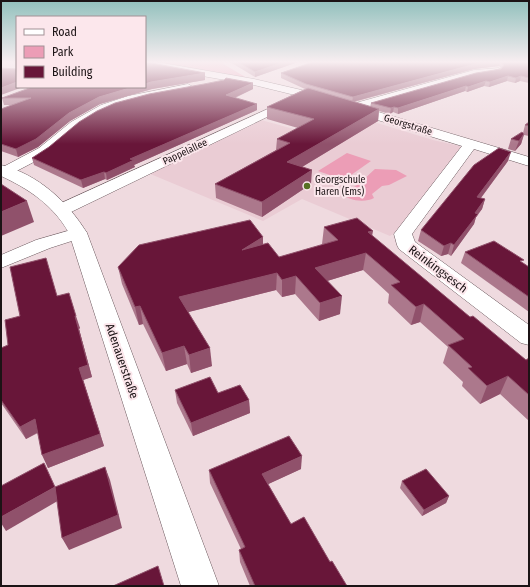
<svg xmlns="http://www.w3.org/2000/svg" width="530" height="587" font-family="'Fira Sans Condensed',sans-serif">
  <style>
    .built { fill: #eaccd4 }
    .green { fill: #ec9db6 }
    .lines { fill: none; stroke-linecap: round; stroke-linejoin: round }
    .minor-casing { stroke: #6b595e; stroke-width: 1 }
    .tertiary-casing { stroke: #6b595e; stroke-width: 1 }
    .minor { fill: #fff; fill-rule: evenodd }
    .tertiary { fill: #fff; fill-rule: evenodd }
    .wall { fill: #ac788c; fill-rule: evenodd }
    .shaded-wall { fill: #90516b }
    .building { fill: #681639; stroke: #90516b }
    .poi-dot { fill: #577023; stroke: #fce7ec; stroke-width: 1.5 }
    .labels { text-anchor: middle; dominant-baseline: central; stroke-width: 4; stroke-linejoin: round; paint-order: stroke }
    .far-street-label { font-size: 10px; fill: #1b1315; stroke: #fce7ec }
    .far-poi-label { font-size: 10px; fill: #1b1315; stroke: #fce7ec; text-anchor: start }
    .street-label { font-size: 12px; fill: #1b1315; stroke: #fce7ec }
  </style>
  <rect width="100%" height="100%" fill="#efdadf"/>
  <polygon class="built" points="341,112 433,140 459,146 465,149 396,232 390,236 302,199 263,221 148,173 261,120 301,131"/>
  <g class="green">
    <polygon points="155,62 220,62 247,78 244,78"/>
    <polygon points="347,153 371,161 344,180 318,171"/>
    <path d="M 375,169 L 396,170 L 407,176 L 389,185 L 382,186 L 372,194 L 374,198 C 365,203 347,201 340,192 C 353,192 366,177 375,169 Z"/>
  </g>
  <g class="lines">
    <g class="minor-casing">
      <g id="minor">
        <polygon points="145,62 157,62 254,79 310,92 352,104 474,70 499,68 501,70 499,72 475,76 365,108 529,157 529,166 474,149 412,234 415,242 529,325 529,345 521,343 399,249 397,245 394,234 462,146 303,97 254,85 145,66"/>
        <polygon points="188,84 193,87 192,89 131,102 109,109 79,128 49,154 9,175 1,176 1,168 39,148 71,122 101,105 128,96"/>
        <polygon points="292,98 296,99 298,101 296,103 69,213 63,214 57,213 55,209 57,205"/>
        <polygon points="78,228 84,229 87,233 84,237 50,248 1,268 1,255 36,240"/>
      </g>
    </g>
    <g class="tertiary-casing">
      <path id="tertiary" d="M 1,165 C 38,174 68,202 87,233 L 219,586 L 181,586 L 69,233 C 53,205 29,189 1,176 Z"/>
    </g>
    <use href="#minor" class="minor"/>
    <use href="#tertiary" class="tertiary"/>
  </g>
  <g class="wall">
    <polygon points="230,62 298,62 255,77"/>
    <path d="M 313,62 L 529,62 L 529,83 L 520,81 L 515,83 L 507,81 L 489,87 L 484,86 L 467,92 L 465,91 L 398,114 L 393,112 L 390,114 L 379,111 L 378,121 L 302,167 L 311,184 L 262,217 L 216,198 L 215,184 L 276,150 L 277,139 L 298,128 L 267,119 L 267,107 L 305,89 L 281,78 L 281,73 ZM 499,66 L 501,68 L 371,103 L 370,107 L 354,102 L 474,69 Z"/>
    <polygon points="205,73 205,80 152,89 100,104 70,121 38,147 18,157 1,151 1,109 11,105 4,105 2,98"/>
    <polygon points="253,83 253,89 235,98 257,104 257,110 134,165 135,167 107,180 105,179 83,188 34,165 32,158"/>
    <polygon points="529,122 529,136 524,135 521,144 515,151 508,149 511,139 523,133 525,125"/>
    <polygon points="508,161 481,198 485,199 482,209 476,217 474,224 451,256 448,254 441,256 418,241 421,230"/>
    <polygon points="324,227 372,236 470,317 526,360 529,358 529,421 500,394 480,404 462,386 463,382 443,363 448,347 420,322 411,325 388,303 389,294 363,270 327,281 340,314 319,321 295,294 282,297 276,290 188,312 212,366 191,373 187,364 166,371 143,324 139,325 122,284 118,267 263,237 263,244 279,257 323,245 322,244"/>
    <polygon points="465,252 523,263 529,267 529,312 461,263"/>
    <polygon points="57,296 80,328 79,329 92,377 83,380 104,446 48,468 38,433 26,439 1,403 1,348 8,345 20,316"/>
    <polygon points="175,390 218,393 249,400 250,413 193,436 177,403"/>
    <polygon points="301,469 268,484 291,524 330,562 347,586 250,586 240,562 239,550 241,549 210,483 209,470"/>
    <polygon points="402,481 449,496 446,503 422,516 400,488"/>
  </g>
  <g class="shaded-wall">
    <polygon points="284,62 298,62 255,77 255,72"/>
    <polygon points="500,62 499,66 474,69 352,102 353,97 475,64"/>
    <polygon points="205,73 205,80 152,89 100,104 70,121 38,147 18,157 16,149 69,113 99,97 133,87 145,87 145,84 151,82"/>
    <polygon points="508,76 507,81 489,87 490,82"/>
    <polygon points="521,76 520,81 515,83 516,78"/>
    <polygon points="486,81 484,86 467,92 468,87"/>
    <polygon points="17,82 17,87 23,87 1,95 1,88"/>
    <polygon points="253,83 253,89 227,101 226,95"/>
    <polygon points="466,86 465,91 398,114 398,108"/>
    <polygon points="257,104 257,110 134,165 135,167 107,180 106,173 130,159"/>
    <polygon points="394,107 393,112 390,114 391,108"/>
    <polygon points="379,109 378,121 287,176 287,162"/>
    <polygon points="524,134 521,144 515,151 519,141"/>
    <polygon points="511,152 508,161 474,207 477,197"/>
    <polygon points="312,170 311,184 262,217 262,202"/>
    <polygon points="104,172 105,179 83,188 81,180"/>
    <polygon points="485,199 482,209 476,217 474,224 451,256 454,245 475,213"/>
    <polygon points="27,201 34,222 1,236 1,212"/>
    <polygon points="373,231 370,247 368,232"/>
    <polygon points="263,237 263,253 242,250"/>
    <polygon points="451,243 448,254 441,256 444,246"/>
    <polygon points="366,253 363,270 314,285 315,268"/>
    <polygon points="277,273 276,290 181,314 179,297"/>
    <polygon points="296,276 295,294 282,297 282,280"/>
    <polygon points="342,296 340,314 319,321 320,303"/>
    <polygon points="424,304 420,322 411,325 416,307"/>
    <polygon points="140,306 143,324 139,325 135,307"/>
    <polygon points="75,316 76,316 80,328 79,329 92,377 83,380 104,446 48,468 42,455 79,368"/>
    <polygon points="184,346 187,364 166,371 162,353"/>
    <polygon points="210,348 212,366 191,373 189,355"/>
    <polygon points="508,376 500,394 480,404 487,386"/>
    <polygon points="249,400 250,413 193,436 191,423"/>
    <polygon points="35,419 40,431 26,439 20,427"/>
    <polygon points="302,456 301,469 262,487 262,474"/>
    <polygon points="105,467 110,480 122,528 69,550 62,538"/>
    <polygon points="55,487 61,499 6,531 1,523 1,517"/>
    <polygon points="449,496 446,503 422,516 424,510"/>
  </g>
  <g class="building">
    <polygon points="145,62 146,62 205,73 151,82 145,84"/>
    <polygon points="238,62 284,62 255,72"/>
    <polygon points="313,62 496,62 475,64 353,97 306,84 281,73"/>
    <polygon points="500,62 529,62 529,78 521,76 516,78 508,76 490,82 486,81 468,87 466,86 398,108 394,107 391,108 371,103 476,73 501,69 504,65"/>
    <polygon points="1,68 17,69 17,82 1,88"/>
    <polygon points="226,78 253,83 226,95 257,104 130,159 134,160 106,173 104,172 81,180 32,158 49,147 79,122 97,111 115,103 149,94 204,84 224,80"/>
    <polygon points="32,87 133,87 99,97 69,113 36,139 16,149 1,144 1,109 31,98 2,98"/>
    <polygon points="308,88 379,109 287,162 312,170 262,202 215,184 290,143 277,139 314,119 267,107"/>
    <polygon points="529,122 529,126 525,125"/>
    <polygon points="522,132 524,134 519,141 511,139"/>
    <polygon points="499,148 511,152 477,197 485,199 475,213 478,214 454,245 451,243 444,246 421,230 474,165"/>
    <polygon points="1,184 27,201 1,212"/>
    <polygon points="357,218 373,231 368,232 470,317 473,316 526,360 529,358 529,395 508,376 487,386 468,368 472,367 448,345 464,339 424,304 416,307 391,285 400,282 366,253 315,268 342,296 320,303 296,276 282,280 277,273 179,297 210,348 189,355 184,346 162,353 140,306 135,307 118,267 139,245 250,220 263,237 242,250 268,243 279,257 338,240 324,227"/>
    <polygon points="494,241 524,260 520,261 529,267 529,297 465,252"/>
    <polygon points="46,258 57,296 69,293 76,316 75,316 88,365 79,368 100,434 42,455 35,419 20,427 1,400 1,348 8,345 5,320 20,316 10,267"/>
    <polygon points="210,377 218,393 240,385 249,400 191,423 175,390"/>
    <polygon points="289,436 302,456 262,474 291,524 304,517 330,562 332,561 347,586 255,586 239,550 245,547 209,470"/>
    <polygon points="44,463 55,487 1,517 1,486"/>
    <polygon points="105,467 118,515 62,538 55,487"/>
    <polygon points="426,469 449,496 424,510 402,481"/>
    <polygon points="158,566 164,586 113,586"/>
  </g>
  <linearGradient id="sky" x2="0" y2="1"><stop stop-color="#91c0bc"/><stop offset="0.43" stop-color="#f8eef1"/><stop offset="1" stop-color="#f8eef1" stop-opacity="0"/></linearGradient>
  <rect width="530" height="144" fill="url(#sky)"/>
  <circle class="poi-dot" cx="307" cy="186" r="4"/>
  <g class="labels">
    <g class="far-street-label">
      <text transform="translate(408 125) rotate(17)">Georgstraße</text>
      <text transform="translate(185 152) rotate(-25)">Pappelallee</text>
    </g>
    <g class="far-poi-label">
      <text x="315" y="180">Georgschule<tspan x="315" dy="12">Haren (Ems)</tspan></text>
    </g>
    <g class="street-label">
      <text transform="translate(438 269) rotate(37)">Reinkingsesch</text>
      <text transform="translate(122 361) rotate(71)">Adenauerstraße</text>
    </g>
  </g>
  <rect width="530" height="587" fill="none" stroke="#1b1315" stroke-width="4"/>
  <rect x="16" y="16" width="130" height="72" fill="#fce7ec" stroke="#a29296"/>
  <rect x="24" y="29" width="20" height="6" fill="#ffffff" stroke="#a29296"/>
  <text x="52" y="36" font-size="12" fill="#1b1315">Road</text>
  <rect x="24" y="46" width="20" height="12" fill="#ec9db6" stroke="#a29296"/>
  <text x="52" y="56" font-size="12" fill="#1b1315">Park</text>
  <rect x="24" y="66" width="20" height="12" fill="#681639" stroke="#a29296"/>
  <text x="52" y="76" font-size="12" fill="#1b1315">Building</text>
</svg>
